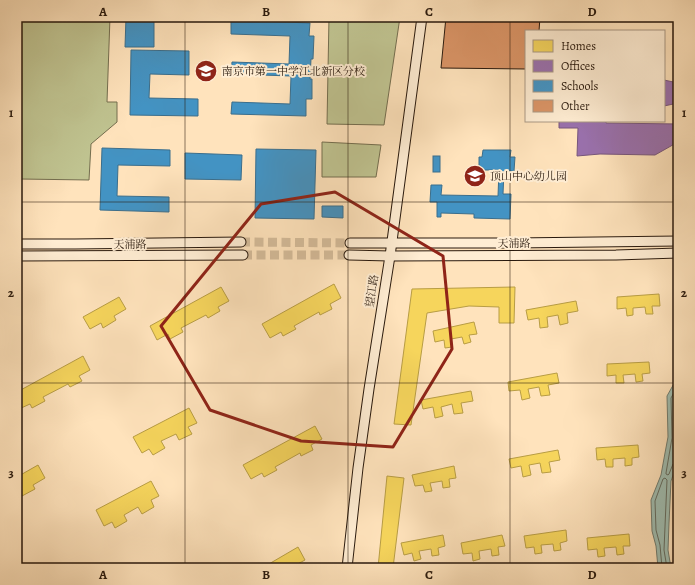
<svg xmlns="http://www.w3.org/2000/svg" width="695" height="585" font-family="Alegreya,'Noto Serif SC',serif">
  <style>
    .green { fill: #c0c491; stroke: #746e4f }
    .water { fill: #a0beb2; stroke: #707c70 }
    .homes { fill: #f6d55c; stroke: #b89d44 }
    .offices { fill: #9970ab; stroke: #77567c }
    .schools { fill: #4393c3; stroke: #3b6e8c }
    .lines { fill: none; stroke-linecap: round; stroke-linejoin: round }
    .shore { stroke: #646c60; stroke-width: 1 }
    .building { fill: #d99365; stroke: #29190d }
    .secondary-tunnel { stroke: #d4bb99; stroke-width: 9; stroke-dasharray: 9 4.5; stroke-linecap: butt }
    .secondary-casing { stroke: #29190d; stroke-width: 11 }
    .secondary { stroke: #ffedd3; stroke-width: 9 }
    .marked { fill: none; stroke: #8f2418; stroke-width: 3; stroke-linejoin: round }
    .grid { fill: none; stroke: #29190d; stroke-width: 1; stroke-opacity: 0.55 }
    .labels { text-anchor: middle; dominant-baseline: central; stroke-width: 4; stroke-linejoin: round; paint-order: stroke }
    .poi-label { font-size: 11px; fill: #29190d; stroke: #ffedd3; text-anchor: start }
    .street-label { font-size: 11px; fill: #29190d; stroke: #ffedd3 }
    .neatline { fill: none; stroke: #29190d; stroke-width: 1.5 }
    .grid-label { font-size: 13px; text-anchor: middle; font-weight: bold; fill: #29190d }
  </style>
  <rect width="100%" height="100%" fill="#ffe3bc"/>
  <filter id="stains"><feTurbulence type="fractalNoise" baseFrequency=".005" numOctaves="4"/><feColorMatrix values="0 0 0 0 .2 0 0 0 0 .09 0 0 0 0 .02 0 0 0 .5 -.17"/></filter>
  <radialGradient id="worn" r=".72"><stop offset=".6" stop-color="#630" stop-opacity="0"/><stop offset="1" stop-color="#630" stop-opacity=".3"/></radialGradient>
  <g class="green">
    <polygon points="21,17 110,17 107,102 117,102 117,122 91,144 89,180 20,179"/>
    <polygon points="329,17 400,17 384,125 327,124"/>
    <polygon points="322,142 381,145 376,177 322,177"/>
  </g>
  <polygon class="water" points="678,363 678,461 671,481 669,523 668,550 671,568 658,568 656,546 652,531 651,500 661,475 665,453 668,437 667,396 676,380"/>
  <g class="homes">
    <polygon points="334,284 341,298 330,304 332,309 320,315 319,312 294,326 296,329 283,336 281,332 270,338 262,324"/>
    <polygon points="221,287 229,301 218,307 220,311 208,318 206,315 181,328 183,332 170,339 168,334 157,340 150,326"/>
    <polygon points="515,287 514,323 499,323 499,307 469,306 427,313 411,425 394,424 412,289"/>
    <polygon points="659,294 660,306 652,306 653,314 646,314 645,307 633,308 633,315 627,316 626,308 617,309 617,297"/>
    <polygon points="119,297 126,309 114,316 116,320 103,328 101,323 90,329 83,317"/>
    <polygon points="576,301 578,311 567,313 568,323 560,325 558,315 547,317 548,327 540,328 539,318 528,320 526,310"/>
    <polygon points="474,322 477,334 469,335 471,342 464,344 462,337 451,339 452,347 445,348 444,340 435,342 433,331"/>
    <polygon points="83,356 90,370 79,376 82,381 70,387 68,384 43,397 45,401 32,408 30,404 19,409 17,406 17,392"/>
    <polygon points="649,362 650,373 642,374 643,381 636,382 635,374 623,375 624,383 616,383 616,375 607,376 607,364"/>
    <polygon points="557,373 559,383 548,385 550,395 541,396 539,387 528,389 530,398 522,400 520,390 509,391 508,382"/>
    <polygon points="471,391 473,401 461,403 463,413 454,414 452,404 441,407 443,416 435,418 433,407 423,409 421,400"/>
    <polygon points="189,408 197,423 188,427 192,434 179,440 176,434 161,441 165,448 153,455 149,449 142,453 133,437"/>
    <polygon points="315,426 322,439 311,445 313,450 301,456 300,453 275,467 277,470 264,477 262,473 251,479 243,465"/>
    <polygon points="638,445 639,457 632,458 632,465 625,466 625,458 613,459 613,467 606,467 605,459 597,460 596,448"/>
    <polygon points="558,450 560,460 549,462 551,472 542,473 540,463 529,465 531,475 523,477 521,466 511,468 509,459"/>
    <polygon points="38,465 45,478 33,485 35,489 22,496 19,491 17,493 17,477"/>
    <polygon points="454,466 456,478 449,479 450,487 443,488 442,481 430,483 432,491 425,492 423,485 415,486 412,475"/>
    <polygon points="387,476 404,478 393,568 378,568"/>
    <polygon points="151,481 159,496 151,500 154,507 142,514 138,507 124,515 127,521 115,528 112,522 104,526 96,510"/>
    <polygon points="566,530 567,541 560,543 561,550 554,551 553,544 541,545 542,553 535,554 534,547 526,548 524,536"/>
    <polygon points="629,534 630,546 623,546 624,554 617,555 616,547 604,548 605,556 598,557 597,549 588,550 587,538"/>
    <polygon points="443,535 445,546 438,548 439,555 432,556 431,549 419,551 421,559 414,561 412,553 404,555 401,543"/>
    <polygon points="502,535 505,546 498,547 499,555 492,556 491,549 479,551 480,559 473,561 472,553 463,554 461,543"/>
    <polygon points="298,547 305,560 292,567 293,568 262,568"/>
  </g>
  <g class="offices">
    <polygon points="664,80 678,83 678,103 664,106"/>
    <polygon points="559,121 606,121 606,123 678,124 678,142 655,155 600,154 577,156 578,128 559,128"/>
  </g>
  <g class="schools">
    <polygon points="126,17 154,17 154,47 125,47"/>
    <polygon points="231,20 310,23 309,36 314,36 313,59 311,59 310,79 312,79 312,99 306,99 306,116 231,114 232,102 290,104 291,76 231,74 232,62 289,64 290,36 231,34"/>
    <polygon points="131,50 189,51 189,75 150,74 149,98 198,99 198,116 130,115"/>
    <polygon points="102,148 170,150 170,166 118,165 117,196 169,197 169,212 100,210"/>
    <polygon points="256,149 316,150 314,219 255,218"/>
    <polygon points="483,150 511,150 510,157 515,157 514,171 504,171 503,194 511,194 510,219 474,218 474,214 441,213 441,217 437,217 437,202 430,202 431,185 442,185 441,195 498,196 499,170 479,170 479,157 482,157"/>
    <polygon points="185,153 242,155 241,180 185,179"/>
    <rect x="433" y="156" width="7" height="16"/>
    <polygon points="322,206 343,206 343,218 322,217"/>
  </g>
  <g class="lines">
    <g class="shore">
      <polyline points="678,385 671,398 672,438 666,473 666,474 668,475 669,474 673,464 678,462"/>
      <polyline points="678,396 676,399 677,437 674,455 675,457 678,457"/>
      <polyline points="662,568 660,545 656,530 655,501 663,479 665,478 667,480 664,550 667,568"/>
    </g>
  </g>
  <polygon class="building" points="446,17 540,17 539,31 526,31 526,69 441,68"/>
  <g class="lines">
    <g class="secondary-tunnel">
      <polyline points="241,242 350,243"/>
      <polyline points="243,255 349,255"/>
    </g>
    <g class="secondary-casing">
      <g id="secondary">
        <polyline points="350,243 514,243 678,241"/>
        <polyline points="17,244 75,244 241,242"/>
        <polyline points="349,255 390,256 616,255 678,253"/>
        <polyline points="17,256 243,255"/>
        <polyline points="347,568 358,468 369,389 390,256 422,17"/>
      </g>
    </g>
    <use href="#secondary" class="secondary"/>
  </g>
  <path class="marked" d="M 335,192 L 443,256 L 452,349 L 393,447 L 301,441 L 210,410 L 161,326 L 261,204 Z"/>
  <path class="grid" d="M 185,17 L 185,568M 348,17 L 348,568M 510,17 L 510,568M 17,202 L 678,202M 17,383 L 678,383"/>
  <defs>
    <g id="school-disc" transform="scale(1.15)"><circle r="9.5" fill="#8f2418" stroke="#ffedd3"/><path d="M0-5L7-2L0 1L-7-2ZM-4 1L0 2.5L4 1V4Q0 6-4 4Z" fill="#fff"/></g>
  </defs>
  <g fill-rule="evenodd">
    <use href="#school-disc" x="206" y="71"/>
    <use href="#school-disc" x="475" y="176"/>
  </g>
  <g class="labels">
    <g class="poi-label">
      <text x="222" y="71">南京市第一中学江北新区分校</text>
      <text x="490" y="176">顶山中心幼儿园</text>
    </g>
    <g class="street-label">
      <text x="514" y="243">天浦路</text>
      <text x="130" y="244">天浦路</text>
      <text transform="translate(372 291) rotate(-81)">望江路</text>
    </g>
  </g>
  <rect width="695" height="585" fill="none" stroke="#ffe3bc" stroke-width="44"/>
  <rect x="525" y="30" width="140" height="92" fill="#ffedd3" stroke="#a99884"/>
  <rect x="533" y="40" width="20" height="12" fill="#f6d55c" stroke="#a99884"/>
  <text x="561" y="50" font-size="12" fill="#29190d">Homes</text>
  <rect x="533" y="60" width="20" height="12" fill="#9970ab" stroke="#a99884"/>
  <text x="561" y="70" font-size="12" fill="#29190d">Offices</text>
  <rect x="533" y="80" width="20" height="12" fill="#4393c3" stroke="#a99884"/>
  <text x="561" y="90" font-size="12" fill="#29190d">Schools</text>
  <rect x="533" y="100" width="20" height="12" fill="#d99365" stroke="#a99884"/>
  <text x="561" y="110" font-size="12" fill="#29190d">Other</text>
  <rect x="22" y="22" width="651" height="541" class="neatline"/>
  <g class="grid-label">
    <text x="103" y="16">A</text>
    <text x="266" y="16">B</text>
    <text x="429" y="16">C</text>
    <text x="592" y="16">D</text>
    <text x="11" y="117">1</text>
    <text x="684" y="117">1</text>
    <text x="11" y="297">2</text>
    <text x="684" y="297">2</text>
    <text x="11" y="477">3</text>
    <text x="684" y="477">3</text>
    <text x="103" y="579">A</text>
    <text x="266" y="579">B</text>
    <text x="429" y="579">C</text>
    <text x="592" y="579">D</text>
  </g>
  <rect width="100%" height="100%" filter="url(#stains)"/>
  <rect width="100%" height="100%" fill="url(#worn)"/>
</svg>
